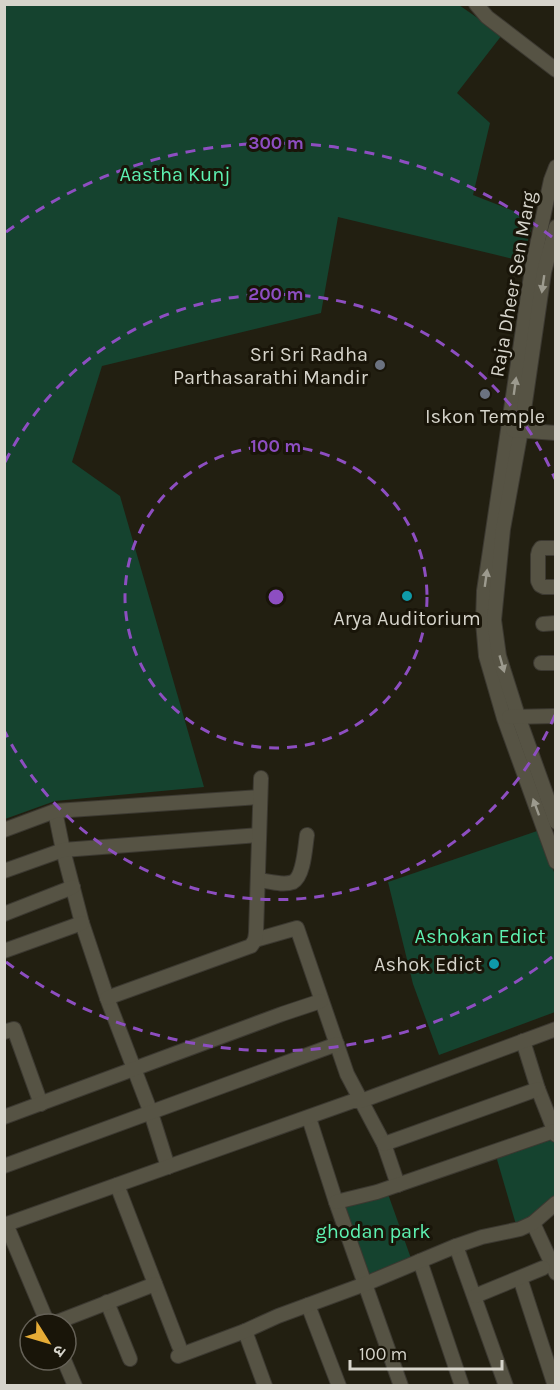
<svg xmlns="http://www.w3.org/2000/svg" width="560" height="1390" font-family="Karla,'Noto Sans Devanagari',sans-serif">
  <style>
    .green { fill: #15432f }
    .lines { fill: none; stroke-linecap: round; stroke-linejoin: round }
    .minor-casing { stroke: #3c3931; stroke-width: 16 }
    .minor { stroke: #565344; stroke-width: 14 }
    .oneway { fill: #9c9a8e }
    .ring { fill: none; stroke: #8d4ec1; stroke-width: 3; stroke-dasharray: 10 8 }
    .worship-dot { fill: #6b7280; stroke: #191509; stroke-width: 2 }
    .culture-dot { fill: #0f9aa8; stroke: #191509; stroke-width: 2 }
    .labels { text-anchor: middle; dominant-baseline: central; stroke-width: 6; stroke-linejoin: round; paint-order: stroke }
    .park-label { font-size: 20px; fill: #5ef2b2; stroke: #191509 }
    .street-label { font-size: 20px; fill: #d6d4cb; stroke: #191509 }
    .poi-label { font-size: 20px; fill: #d6d4cb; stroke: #191509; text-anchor: end }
    .centre { fill: #8d4ec1; stroke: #191509; stroke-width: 3 }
    .ring-label { font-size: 18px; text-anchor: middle; font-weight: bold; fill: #8d4ec1; stroke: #191509; stroke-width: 6; stroke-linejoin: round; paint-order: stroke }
  </style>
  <rect width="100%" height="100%" fill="#221f11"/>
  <g class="green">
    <polygon points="4,5 459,5 502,35 457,93 490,123 473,195 534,219 522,261 338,217 321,313 102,366 72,462 120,496 204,787 55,801 5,819"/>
    <polygon points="540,830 555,875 555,1012 439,1055 413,984 388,882"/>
    <polygon points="556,1135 555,1201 517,1228 496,1156"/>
    <polygon points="388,1194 413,1264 363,1283 336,1205"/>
  </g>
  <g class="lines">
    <g class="minor-casing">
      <g id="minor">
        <polyline points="476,4 487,17 556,70"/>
        <polyline points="556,167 551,180 532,269 484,591 483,622 486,656 504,718 556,862"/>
        <polyline points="556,227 544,272 521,430 503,529 494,620 499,656 518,716 556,822"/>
        <polyline points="513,430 556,433"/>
        <polyline points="556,548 541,548 539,551 538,555 538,581 540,585 544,587 556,587"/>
        <polyline points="543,624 556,623"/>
        <polyline points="541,663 556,663"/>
        <polyline points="509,717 556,716"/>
        <polyline points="55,811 63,850 82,923 107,998 151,1113 168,1167"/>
        <polyline points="4,830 55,811 260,797"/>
        <polyline points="4,871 63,850 259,835"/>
        <path d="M 258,880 C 268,881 283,886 293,882 C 304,876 305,847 307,835"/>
        <polyline points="4,914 73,887"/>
        <polyline points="255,940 297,928 347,1074 384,1144 398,1185"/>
        <polyline points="4,951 82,923"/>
        <polyline points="107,998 251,946 255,940 256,933 261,778"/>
        <polyline points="4,1032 14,1029 41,1104"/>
        <polyline points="523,1041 538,1089 556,1135"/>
        <polyline points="4,1117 282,1014 321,1001"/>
        <polyline points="309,1118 336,1202 401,1386"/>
        <polyline points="384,1144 538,1089"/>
        <polyline points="4,1166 337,1044"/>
        <polyline points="117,1185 179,1346"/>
        <polyline points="336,1202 377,1192 554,1131"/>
        <polyline points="533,1223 556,1273"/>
        <polyline points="6,1224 48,1324"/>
        <polyline points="4,1225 353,1101 361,1101 556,1029"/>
        <polyline points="456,1246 506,1386"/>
        <polyline points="420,1261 462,1386"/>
        <polyline points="520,1278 555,1386"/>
        <polyline points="475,1296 543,1268"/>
        <polyline points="107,1302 130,1359"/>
        <polyline points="308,1305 339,1386"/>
        <polyline points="52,1324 155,1284"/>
        <polyline points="245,1331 265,1386"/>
        <polyline points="178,1356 245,1331 278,1316 365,1284 456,1246 482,1237 520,1229 533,1223 556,1203"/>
        <polyline points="64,1360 75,1386"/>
      </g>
    </g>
    <use href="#minor" class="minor"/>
  </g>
  <defs><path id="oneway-solid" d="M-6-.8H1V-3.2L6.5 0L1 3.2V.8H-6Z" transform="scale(1.5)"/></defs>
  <g class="oneway">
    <use href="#oneway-solid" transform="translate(543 284) rotate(98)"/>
    <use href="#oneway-solid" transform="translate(515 386) rotate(-82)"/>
    <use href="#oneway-solid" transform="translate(486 578) rotate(-82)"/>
    <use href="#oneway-solid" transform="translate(502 664) rotate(74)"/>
    <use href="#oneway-solid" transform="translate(536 807) rotate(-110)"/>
  </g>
  <g class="ring">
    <circle cx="276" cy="597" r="151"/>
    <path d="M555 715A303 303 0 0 1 5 732M5 462A303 303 0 0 1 555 479"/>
    <path d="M552 957A454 454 0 0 1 6 962M6 232A454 454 0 0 1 552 237"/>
  </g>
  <g class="worship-dot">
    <circle cx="380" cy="365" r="6"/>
    <circle cx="485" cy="394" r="6"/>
  </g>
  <g class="culture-dot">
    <circle cx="407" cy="596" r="6"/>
    <circle cx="494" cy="964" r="6"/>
  </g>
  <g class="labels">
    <g class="park-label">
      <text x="175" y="174">Aastha Kunj</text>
      <text x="480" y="936">Ashokan Edict</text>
      <text x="373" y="1231">ghodan park</text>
    </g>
    <g class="street-label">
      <text transform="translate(513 284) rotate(-80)">Raja Dheer Sen Marg</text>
    </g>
    <g class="poi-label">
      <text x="368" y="354">Sri Sri Radha<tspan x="368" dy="23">Parthasarathi Mandir</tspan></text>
      <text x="485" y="416" text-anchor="middle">Iskon Temple</text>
      <text x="407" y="618" text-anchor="middle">Arya Auditorium</text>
      <text x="482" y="964">Ashok Edict</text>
    </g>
  </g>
  <circle cx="276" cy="597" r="9" class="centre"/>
  <g class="ring-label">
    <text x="276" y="149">300 m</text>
    <text x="276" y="300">200 m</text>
    <text x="276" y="452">100 m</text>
  </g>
  <rect width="560" height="1390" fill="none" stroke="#d6d4cb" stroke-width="12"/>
  <g transform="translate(48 1342) rotate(127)"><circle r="28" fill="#191509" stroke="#656157" stroke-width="1.5"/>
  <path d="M0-4.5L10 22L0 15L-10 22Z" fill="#e6ac36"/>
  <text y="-9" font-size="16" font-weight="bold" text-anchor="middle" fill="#d6d4cb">उ</text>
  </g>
  <path d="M350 1360v9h152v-9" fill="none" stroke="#d6d4cb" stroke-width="3"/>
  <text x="359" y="1360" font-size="18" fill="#d6d4cb" stroke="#191509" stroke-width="4.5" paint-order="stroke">100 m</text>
</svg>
